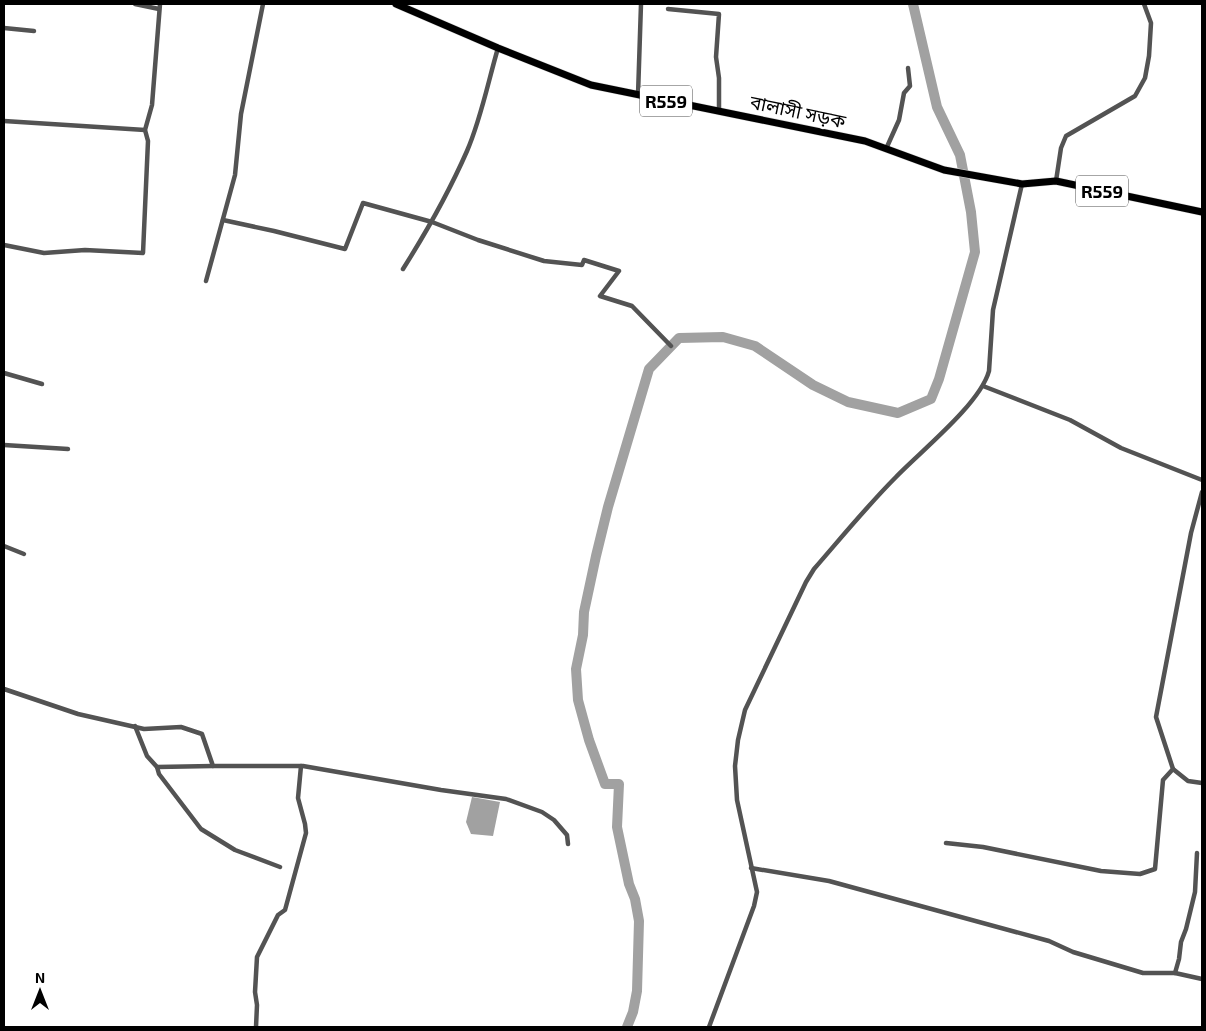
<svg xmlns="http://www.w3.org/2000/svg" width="1206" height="1031" font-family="'Exo 2','Noto Sans Bengali',sans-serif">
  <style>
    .water { fill: #a1a1a1 }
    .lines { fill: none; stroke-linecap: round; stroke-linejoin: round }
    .river { stroke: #a1a1a1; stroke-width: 10 }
    .primary-casing { stroke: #dbdbdb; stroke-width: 8 }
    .minor { stroke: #535353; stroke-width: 4.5 }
    .primary { stroke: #000; stroke-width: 7 }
    .labels { text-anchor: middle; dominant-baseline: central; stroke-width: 5; stroke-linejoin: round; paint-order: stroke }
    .shield { fill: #fff; stroke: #4c4c4c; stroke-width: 1 }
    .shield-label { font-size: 18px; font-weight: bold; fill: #000 }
    .street-label { font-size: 19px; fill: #000; stroke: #fff }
  </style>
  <rect width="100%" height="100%" fill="#fff"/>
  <polygon class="water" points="472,797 500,802 493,836 471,834 466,822"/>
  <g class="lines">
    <polyline class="river" points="627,1027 633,1012 637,991 639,921 635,899 629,884 617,827 619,784 605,784 589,740 578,700 576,669 583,635 584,612 596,556 608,507 649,369 679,338 723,337 755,346 813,385 848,402 898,413 931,399 939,379 975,252 971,212 960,155 937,107 913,4"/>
    <g class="primary-casing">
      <polyline id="primary" points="396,4 498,48 591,85 865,141 944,170 1022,184 1056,181 1202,212"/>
    </g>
    <g class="minor">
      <polyline points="135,4 159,9"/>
      <polyline points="668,9 719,14 716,57 719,78 719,112"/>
      <polyline points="4,28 34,31"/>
      <polyline points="638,95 641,4"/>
      <polyline points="4,121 145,130"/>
      <polyline points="886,149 899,120 904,93 910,86 908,68"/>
      <polyline points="1056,181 1061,148 1066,136 1135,96 1145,78 1149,56 1151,23 1144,4"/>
      <polyline points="223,220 274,231 345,249 363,203 432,222 478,240 544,261 582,265 584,260 619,271 600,296 632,306 671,346"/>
      <polyline points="4,245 44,253 85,250 143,253 148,141 145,130 152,105 160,4"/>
      <path d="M 403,269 C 427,231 449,192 467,151 C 481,119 488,82 498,48"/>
      <polyline points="206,281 235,175 241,114 263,4"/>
      <polyline points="4,373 42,384"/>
      <polyline points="983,386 1070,420 1121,448 1202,480"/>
      <polyline points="4,445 68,449"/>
      <polyline points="4,546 24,554"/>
      <polyline points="4,689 78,714 144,729 181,727 202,734 213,766 303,766 441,790 506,799 542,812 554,820 567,835 568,844"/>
      <polyline points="135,726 147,756 157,767 159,774 201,829 235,850 280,867"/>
      <polyline points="157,767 213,766"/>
      <polyline points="1173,769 1188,781 1202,783"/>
      <polyline points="946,843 983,847 1101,871 1140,874 1155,869 1163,780 1173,769 1156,717 1191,533 1202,492"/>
      <polyline points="751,868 829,881 1049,941 1073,952 1143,973 1175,973 1202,979"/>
      <polyline points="1175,973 1179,959 1181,942 1186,929 1195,892 1197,853"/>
      <polyline points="256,1027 257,1005 255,992 257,957 278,915 285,910 306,833 305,824 298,798 301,766"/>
      <path d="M 709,1027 L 754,906 L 757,892 L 737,800 L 735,766 L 738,740 L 745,710 L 806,582 L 814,569 C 841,538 867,506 896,477 C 921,451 980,404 989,371 L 993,310 L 1022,184"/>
    </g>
    <use href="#primary" class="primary"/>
  </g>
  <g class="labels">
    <g class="shield">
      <rect x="640" y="85.5" width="52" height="31" rx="4"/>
      <rect x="1076" y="175.5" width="52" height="31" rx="4"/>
    </g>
    <g class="shield-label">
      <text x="666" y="101">R559</text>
      <text x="1102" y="191">R559</text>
    </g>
    <g class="street-label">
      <text transform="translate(798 111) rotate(12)">বালাসী সড়ক</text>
    </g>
  </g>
  <rect width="1206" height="1031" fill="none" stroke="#000000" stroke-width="10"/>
  <g transform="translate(40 991)" stroke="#ffffff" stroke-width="4" paint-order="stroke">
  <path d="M0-4L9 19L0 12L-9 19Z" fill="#000000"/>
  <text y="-8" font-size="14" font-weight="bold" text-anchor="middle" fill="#000000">N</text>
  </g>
</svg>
